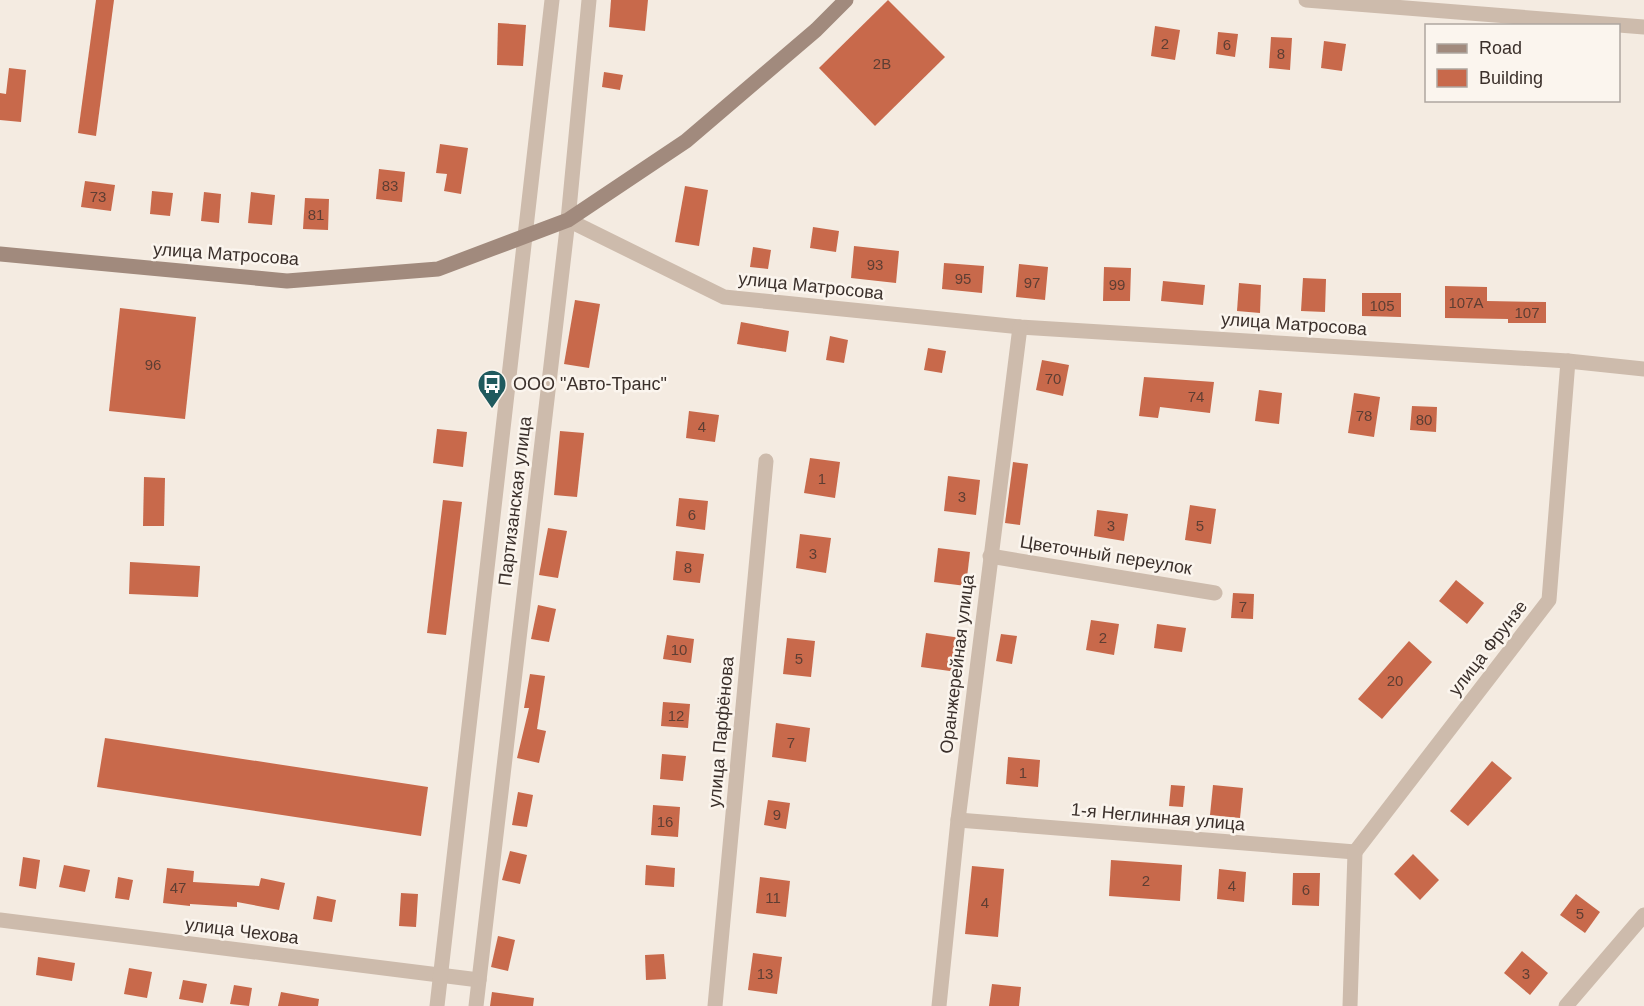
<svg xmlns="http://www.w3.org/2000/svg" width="1644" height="1006" font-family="Helvetica,sans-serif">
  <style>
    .building { fill: #c8694b }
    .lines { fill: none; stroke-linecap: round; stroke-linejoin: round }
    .street { stroke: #cdbbac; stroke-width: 15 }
    .secondary { stroke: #a18a7d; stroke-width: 15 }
    .labels { text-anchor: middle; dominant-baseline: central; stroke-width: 5; stroke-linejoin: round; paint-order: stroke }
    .number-label { font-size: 15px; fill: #5e3e33 }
    .street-label { font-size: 18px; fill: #3b302b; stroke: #fbf5ee }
    .poi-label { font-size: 18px; fill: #3b302b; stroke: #fbf5ee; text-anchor: start }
  </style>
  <rect width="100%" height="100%" fill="#f4ebe1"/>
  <g class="building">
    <polygon points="96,0 114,0 96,136 78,133"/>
    <polygon points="611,0 648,0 645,31 609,27"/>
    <polygon points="888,0 945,57 875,126 819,68"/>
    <polygon points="498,23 526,25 523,66 497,65"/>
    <polygon points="1155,26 1180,30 1175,60 1151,56"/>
    <polygon points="1218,32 1238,34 1235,57 1216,54"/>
    <polygon points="1271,37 1292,38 1290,70 1269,68"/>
    <polygon points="1324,41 1346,44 1342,71 1321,68"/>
    <polygon points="9,68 26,70 21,122 0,120 0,93 6,94"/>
    <polygon points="604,72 623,75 620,90 602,87"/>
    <polygon points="440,144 468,148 461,194 444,191 447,174 436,173"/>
    <polygon points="379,169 405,172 402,202 376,199"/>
    <polygon points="85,181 115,185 111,211 81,207"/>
    <polygon points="685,186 708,190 699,246 675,242"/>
    <polygon points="152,191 173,193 170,216 150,214"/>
    <polygon points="204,192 221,194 219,223 201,221"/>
    <polygon points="251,192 275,195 272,225 248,223"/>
    <polygon points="305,198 329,199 328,230 303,229"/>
    <polygon points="813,227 839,231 836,252 810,248"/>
    <polygon points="854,246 899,251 896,283 851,278"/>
    <polygon points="753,247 771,250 768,269 750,267"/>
    <polygon points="944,263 984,266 982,293 942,289"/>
    <polygon points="1019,264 1048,267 1045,300 1016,297"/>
    <polygon points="1104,267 1131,268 1130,301 1103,301"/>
    <polygon points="1303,278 1326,279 1325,312 1301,311"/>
    <polygon points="1163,281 1205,285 1203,305 1161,301"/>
    <polygon points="1239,283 1261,285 1260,313 1237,311"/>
    <polygon points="1445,286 1487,287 1487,301 1546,302 1546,323 1508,323 1508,319 1445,318"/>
    <polygon points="1362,293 1401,293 1401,317 1362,316"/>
    <polygon points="575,300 600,304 589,368 564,364"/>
    <polygon points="120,308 196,317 185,419 109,411"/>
    <polygon points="741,322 789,331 786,352 737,344"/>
    <polygon points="830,336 848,340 844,363 826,360"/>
    <polygon points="928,348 946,351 942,373 924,370"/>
    <polygon points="1042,360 1069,365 1063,396 1036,390"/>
    <polygon points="1144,377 1214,382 1210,413 1160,407 1158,418 1139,416"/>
    <polygon points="1259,390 1282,393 1279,424 1255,421"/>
    <polygon points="1354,393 1380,397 1374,437 1348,433"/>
    <polygon points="1412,406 1437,407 1436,432 1410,430"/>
    <polygon points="689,411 719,415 715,442 686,438"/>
    <polygon points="437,429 467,432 463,467 433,463"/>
    <polygon points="560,431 584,433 577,497 554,495"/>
    <polygon points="810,458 840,462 835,498 804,493"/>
    <polygon points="1013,462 1028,464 1020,525 1005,523"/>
    <polygon points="948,476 980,480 976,515 944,511"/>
    <polygon points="144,477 165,478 164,526 143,526"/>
    <polygon points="679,498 708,501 705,530 676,526"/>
    <polygon points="443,500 462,502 446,635 427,633"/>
    <polygon points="1190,505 1216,509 1211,544 1185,540"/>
    <polygon points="1097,510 1128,514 1124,541 1094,536"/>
    <polygon points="548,528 567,531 558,578 539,575"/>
    <polygon points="800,534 831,538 826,573 796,568"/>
    <polygon points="938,548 970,552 966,586 934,582"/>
    <polygon points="676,551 704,554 700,583 673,580"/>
    <polygon points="130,562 200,566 198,597 129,594"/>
    <polygon points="1456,580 1484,603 1467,624 1439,601"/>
    <polygon points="1233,593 1254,594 1253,619 1231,618"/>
    <polygon points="538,605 556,609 549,642 531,639"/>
    <polygon points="1091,620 1119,624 1114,655 1086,650"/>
    <polygon points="1157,624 1186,628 1182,652 1154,648"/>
    <polygon points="926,633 961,638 957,672 921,667"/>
    <polygon points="1001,634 1017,636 1012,664 996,661"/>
    <polygon points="667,635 694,639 691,663 663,659"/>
    <polygon points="787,638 815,641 811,677 783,674"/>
    <polygon points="1409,641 1432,662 1382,719 1358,699"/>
    <polygon points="530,674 545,676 537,729 546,731 539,763 517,758 529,708 524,708"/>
    <polygon points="663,702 690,704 688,728 661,726"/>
    <polygon points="776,723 810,728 806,762 772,757"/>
    <polygon points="105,738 428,787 421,836 97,787"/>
    <polygon points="662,754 686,756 683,781 660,779"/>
    <polygon points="1008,757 1040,760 1038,787 1006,784"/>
    <polygon points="1492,761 1512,778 1468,826 1450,811"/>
    <polygon points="1171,785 1185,786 1183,807 1169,806"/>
    <polygon points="1213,785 1243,788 1240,818 1210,815"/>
    <polygon points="518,792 533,795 527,827 512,825"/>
    <polygon points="768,800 790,803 786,829 764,825"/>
    <polygon points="653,805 680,807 678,837 651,835"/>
    <polygon points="510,851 527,855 520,884 502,880"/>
    <polygon points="1413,854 1439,880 1420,900 1394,874"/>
    <polygon points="23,857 40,860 36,889 19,886"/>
    <polygon points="1111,860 1182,865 1180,901 1109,896"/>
    <polygon points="64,865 90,870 85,892 59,887"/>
    <polygon points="646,865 675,868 674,887 645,885"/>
    <polygon points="972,866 1004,869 998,937 965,934"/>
    <polygon points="167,868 194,871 193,882 259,886 261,878 285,883 279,910 237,902 237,907 190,904 190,906 163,903"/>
    <polygon points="1219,869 1246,872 1244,902 1217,899"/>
    <polygon points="1293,873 1320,873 1319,906 1292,905"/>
    <polygon points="118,877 133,880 129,900 115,898"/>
    <polygon points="760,877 790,881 786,917 756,913"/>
    <polygon points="401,893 418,894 416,927 399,926"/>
    <polygon points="1576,894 1600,912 1585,933 1560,915"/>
    <polygon points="317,896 336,900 332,922 313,919"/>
    <polygon points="498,936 515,940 508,971 491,967"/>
    <polygon points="1522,951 1548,973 1530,995 1504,973"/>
    <polygon points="753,953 782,957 777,994 748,990"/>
    <polygon points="664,954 666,979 646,980 645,955"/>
    <polygon points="38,957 75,963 72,981 36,975"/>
    <polygon points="129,968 152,972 147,998 124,994"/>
    <polygon points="183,980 207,984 203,1003 179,999"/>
    <polygon points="992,984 1021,987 1019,1006 989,1006"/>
    <polygon points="234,985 252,988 249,1006 230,1004"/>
    <polygon points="281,992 319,999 318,1006 278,1006"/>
    <polygon points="492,992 534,998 533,1006 490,1006"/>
  </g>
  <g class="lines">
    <g class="street">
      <polyline points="1306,0 1644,27"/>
      <polyline points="568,220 724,297 1020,327 1568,361 1644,369"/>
      <polyline points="990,556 1215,593"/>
      <polyline points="958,820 1355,852"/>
      <polyline points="1355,852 1549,600 1568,361"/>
      <polyline points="0,920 479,980"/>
      <polyline points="437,1006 552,0"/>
      <polyline points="476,1006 568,220 589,0"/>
      <polyline points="715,1006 766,461"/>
      <polyline points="939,1006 958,820 1020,327"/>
      <polyline points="1350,1006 1355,852"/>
      <polyline points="1566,1006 1644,915"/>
    </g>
    <polyline class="secondary" points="0,254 287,281 438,269 568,220 686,141 816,30 846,0"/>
  </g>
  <defs>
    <g id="bus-pin" transform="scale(1.5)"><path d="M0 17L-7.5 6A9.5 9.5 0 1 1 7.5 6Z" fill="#1f5a5e" stroke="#fbf5ee"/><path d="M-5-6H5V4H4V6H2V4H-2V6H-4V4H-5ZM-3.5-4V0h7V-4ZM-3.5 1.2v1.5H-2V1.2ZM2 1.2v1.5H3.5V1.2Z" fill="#fff"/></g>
  </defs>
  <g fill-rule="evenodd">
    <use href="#bus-pin" x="492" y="384"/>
  </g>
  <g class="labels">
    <g class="number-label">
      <text x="1165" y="43">2</text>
      <text x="1227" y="44">6</text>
      <text x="1281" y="53">8</text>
      <text x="882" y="63">2В</text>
      <text x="390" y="185">83</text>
      <text x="98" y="196">73</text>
      <text x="316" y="214">81</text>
      <text x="875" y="264">93</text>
      <text x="963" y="278">95</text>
      <text x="1032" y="282">97</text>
      <text x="1117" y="284">99</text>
      <text x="1466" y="302">107А</text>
      <text x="1382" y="305">105</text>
      <text x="1527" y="312">107</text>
      <text x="153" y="364">96</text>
      <text x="1053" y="378">70</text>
      <text x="1196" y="396">74</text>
      <text x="1364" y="415">78</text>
      <text x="1424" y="419">80</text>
      <text x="702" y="426">4</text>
      <text x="822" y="478">1</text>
      <text x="962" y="496">3</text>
      <text x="692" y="514">6</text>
      <text x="1111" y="525">3</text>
      <text x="1200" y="525">5</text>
      <text x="813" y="553">3</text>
      <text x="688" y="567">8</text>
      <text x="1243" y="606">7</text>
      <text x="1103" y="637">2</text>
      <text x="679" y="649">10</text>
      <text x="799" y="658">5</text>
      <text x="1395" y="680">20</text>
      <text x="676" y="715">12</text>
      <text x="791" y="742">7</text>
      <text x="1023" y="772">1</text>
      <text x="777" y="814">9</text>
      <text x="665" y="821">16</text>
      <text x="1146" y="880">2</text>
      <text x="1232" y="885">4</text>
      <text x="178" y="887">47</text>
      <text x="1306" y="889">6</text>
      <text x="773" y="897">11</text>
      <text x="985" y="902">4</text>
      <text x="1580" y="913">5</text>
      <text x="765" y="973">13</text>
      <text x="1526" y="973">3</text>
    </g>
    <g class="street-label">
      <text transform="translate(226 254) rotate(4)">улица Матросова</text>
      <text transform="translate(811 286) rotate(6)">улица Матросова</text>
      <text transform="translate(1294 324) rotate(4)">улица Матросова</text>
      <text transform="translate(515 501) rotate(-83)">Партизанская улица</text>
      <text transform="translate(1106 555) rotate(9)">Цветочный переулок</text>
      <text transform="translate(1488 648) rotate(-52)">улица Фрунзе</text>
      <text transform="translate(957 664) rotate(-83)">Оранжерейная улица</text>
      <text transform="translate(721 732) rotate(-85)">улица Парфёнова</text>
      <text transform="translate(1158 817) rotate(5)">1-я Неглинная улица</text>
      <text transform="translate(242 931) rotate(7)">улица Чехова</text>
    </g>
    <g class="poi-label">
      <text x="513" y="384">ООО "Авто-Транс"</text>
    </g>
  </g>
  <rect x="1425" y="24" width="195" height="78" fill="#fbf5ee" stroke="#aea6a0" stroke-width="1.5"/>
  <rect x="1437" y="44" width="30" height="9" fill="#a18a7d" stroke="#aea6a0" stroke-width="1.5"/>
  <text x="1479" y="54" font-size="18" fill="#3b302b">Road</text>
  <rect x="1437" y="69" width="30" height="18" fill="#c8694b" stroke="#aea6a0" stroke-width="1.5"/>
  <text x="1479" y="84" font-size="18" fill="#3b302b">Building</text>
</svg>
